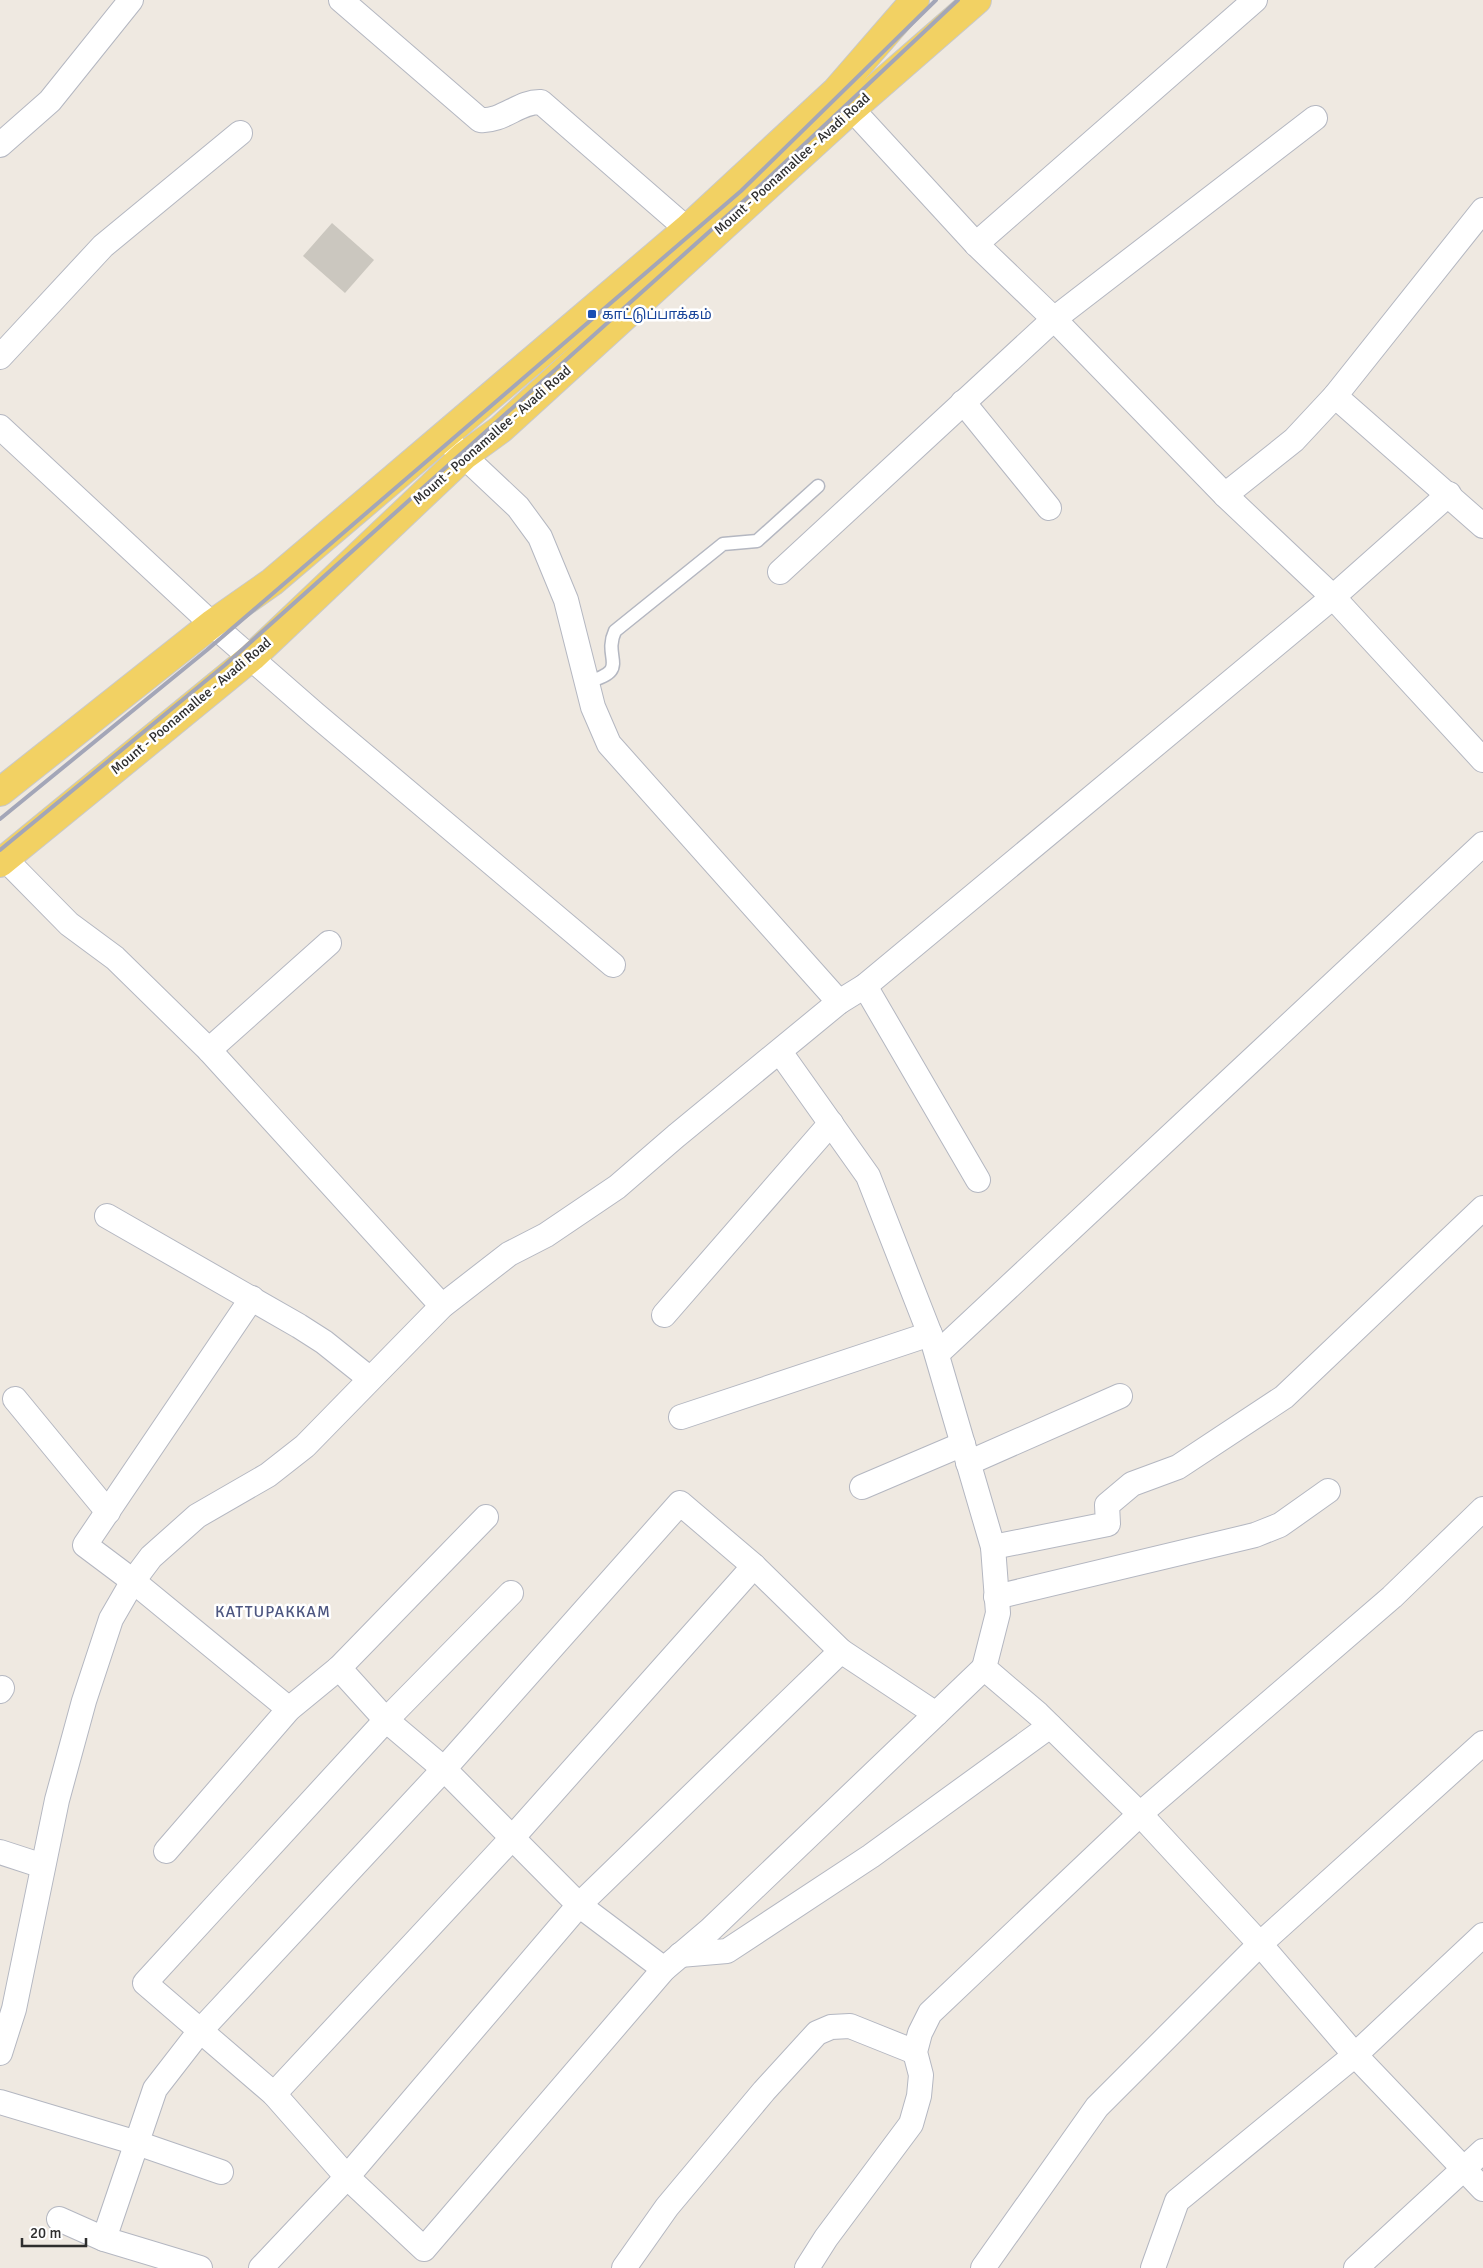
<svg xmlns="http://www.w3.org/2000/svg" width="1483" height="2268" font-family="Signika,'Noto Sans Tamil',sans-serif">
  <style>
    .building { fill: #cbc7bf }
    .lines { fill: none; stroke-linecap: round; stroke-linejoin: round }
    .lane-casing { stroke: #b4b7c1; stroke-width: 15 }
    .street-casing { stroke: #b4b7c1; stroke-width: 26 }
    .primary-casing { stroke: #c9c9c9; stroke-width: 30 }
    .lane { stroke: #fff; stroke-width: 12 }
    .street { stroke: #fff; stroke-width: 24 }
    .primary { stroke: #f2d163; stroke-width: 28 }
    .rail { stroke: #a3a6b8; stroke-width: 4 }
    .transit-dot { fill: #1a4fb4; stroke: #fff; stroke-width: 2 }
    .labels { text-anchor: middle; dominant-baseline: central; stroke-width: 5; stroke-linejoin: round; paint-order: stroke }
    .street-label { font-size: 14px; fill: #2e2e2e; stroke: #fff }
    .transit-label { font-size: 14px; fill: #164399; stroke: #fff; text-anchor: start }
    .quarter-label { font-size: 16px; letter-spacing: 1px; fill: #4d5680; stroke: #fff }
  </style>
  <rect width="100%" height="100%" fill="#efe9e1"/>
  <polygon class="building" points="332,223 374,260 345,293 303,256"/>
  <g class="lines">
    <g class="lane-casing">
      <path id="lane" d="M 587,682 C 632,670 602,659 615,631 L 723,544 L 757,541 L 818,486"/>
    </g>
    <g class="street-casing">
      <g id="street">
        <path d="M 341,0 L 480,120 C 503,122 519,101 541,102 L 687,229"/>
        <polyline points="839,95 976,244 1054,319 1225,495 1333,597 1483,760"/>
        <polyline points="0,145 50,101 131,0"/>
        <polyline points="976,244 1255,0"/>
        <polyline points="0,357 103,246 240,133"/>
        <polyline points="1335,396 1483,526"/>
        <polyline points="963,402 1049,508"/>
        <polyline points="0,427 212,624 315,714 613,965"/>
        <polyline points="450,443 518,507 540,537 566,600 593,707 609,744 839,1002"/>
        <polyline points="1225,495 1294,440 1335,396 1483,210"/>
        <polyline points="780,572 1054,319 1315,118"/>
        <polyline points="5,859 69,924 115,958 209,1050 442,1306"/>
        <polyline points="865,986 978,1180"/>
        <polyline points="209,1050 329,943"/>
        <polyline points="780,1052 868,1176 933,1342 993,1547 998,1613 984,1668 1038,1714 1140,1814 1260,1944 1355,2055 1483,2189"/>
        <polyline points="107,1216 299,1326 324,1342 369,1378"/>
        <polyline points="252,1298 85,1545 133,1581 289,1709"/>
        <polyline points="664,1315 831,1123"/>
        <polyline points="937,1354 1483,844"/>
        <polyline points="15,1399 108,1512"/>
        <polyline points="681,1417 930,1334"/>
        <polyline points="968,1463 1120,1396"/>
        <polyline points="862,1487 963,1444"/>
        <polyline points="993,1547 1108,1524 1107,1505 1132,1484 1178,1467 1284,1397 1483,1208"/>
        <polyline points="511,1593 386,1720 145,1983 274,2094 347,2177 424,2249 664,1969 710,1930 936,1714"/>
        <polyline points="996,1597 1255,1535 1280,1525 1328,1491"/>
        <polyline points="339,1668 386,1720 444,1769 579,1905 664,1969"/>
        <polyline points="0,1691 2,1688"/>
        <polyline points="166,1851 289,1709 339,1668 486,1517"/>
        <polyline points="0,1852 43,1866"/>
        <polyline points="680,1955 727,1951 871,1856 1050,1726"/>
        <polyline points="0,2053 14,2009 57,1800 84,1701 111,1619 133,1581 151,1557 197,1516 268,1475 305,1446 442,1306 509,1254 546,1235 617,1187 676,1136 839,1002 865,986 1333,597 1449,494"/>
        <polyline points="274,2094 513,1837 754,1566"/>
        <polyline points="0,2102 137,2143 221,2172"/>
        <polyline points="59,2219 104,2239 200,2268"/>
        <polyline points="104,2239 155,2089 200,2031 444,1769 680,1503 754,1566 841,1651"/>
        <polyline points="261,2268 347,2177 579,1905 841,1651 936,1714 984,1668"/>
        <polyline points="624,2268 667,2207 764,2091 817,2033 831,2027 850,2026 915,2052"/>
        <polyline points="807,2268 826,2238 911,2124 919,2096 921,2075 915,2052 920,2033 930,2013 1140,1814 1392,1597 1483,1509"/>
        <polyline points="983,2268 1097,2107 1260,1944 1483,1743"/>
        <polyline points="1153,2268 1177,2201 1355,2055 1483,1935"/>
        <polyline points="1356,2268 1483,2151"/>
      </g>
    </g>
    <g class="primary-casing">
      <g id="primary">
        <polyline points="0,792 212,624 272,582 687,229 836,91 915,0"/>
        <polyline points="0,863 252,657 464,456 501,429 852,109 977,0"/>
      </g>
    </g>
    <use href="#lane" class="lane"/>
    <use href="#street" class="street"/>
    <use href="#primary" class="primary"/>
    <g class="rail">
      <polyline points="0,819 207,650 741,191 936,0"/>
      <polyline points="0,850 225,665 747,198 958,0"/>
    </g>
  </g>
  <rect class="transit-dot" x="587" y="309" width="10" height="10" rx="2.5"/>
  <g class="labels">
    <g class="street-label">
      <text transform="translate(792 164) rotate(-42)">Mount - Poonamallee - Avadi Road</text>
      <text transform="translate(492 435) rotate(-41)">Mount - Poonamallee - Avadi Road</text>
      <text transform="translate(191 706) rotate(-40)">Mount - Poonamallee - Avadi Road</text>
    </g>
    <g class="transit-label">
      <text x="602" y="314">காட்டுப்பாக்கம்</text>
    </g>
    <g class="quarter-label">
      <text x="273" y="1612">KATTUPAKKAM</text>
    </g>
  </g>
  <path d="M22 2238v8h64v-8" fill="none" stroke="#2e2e2e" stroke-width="2.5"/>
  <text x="30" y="2238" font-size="15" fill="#2e2e2e" stroke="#ffffff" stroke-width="4" paint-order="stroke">20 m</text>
</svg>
